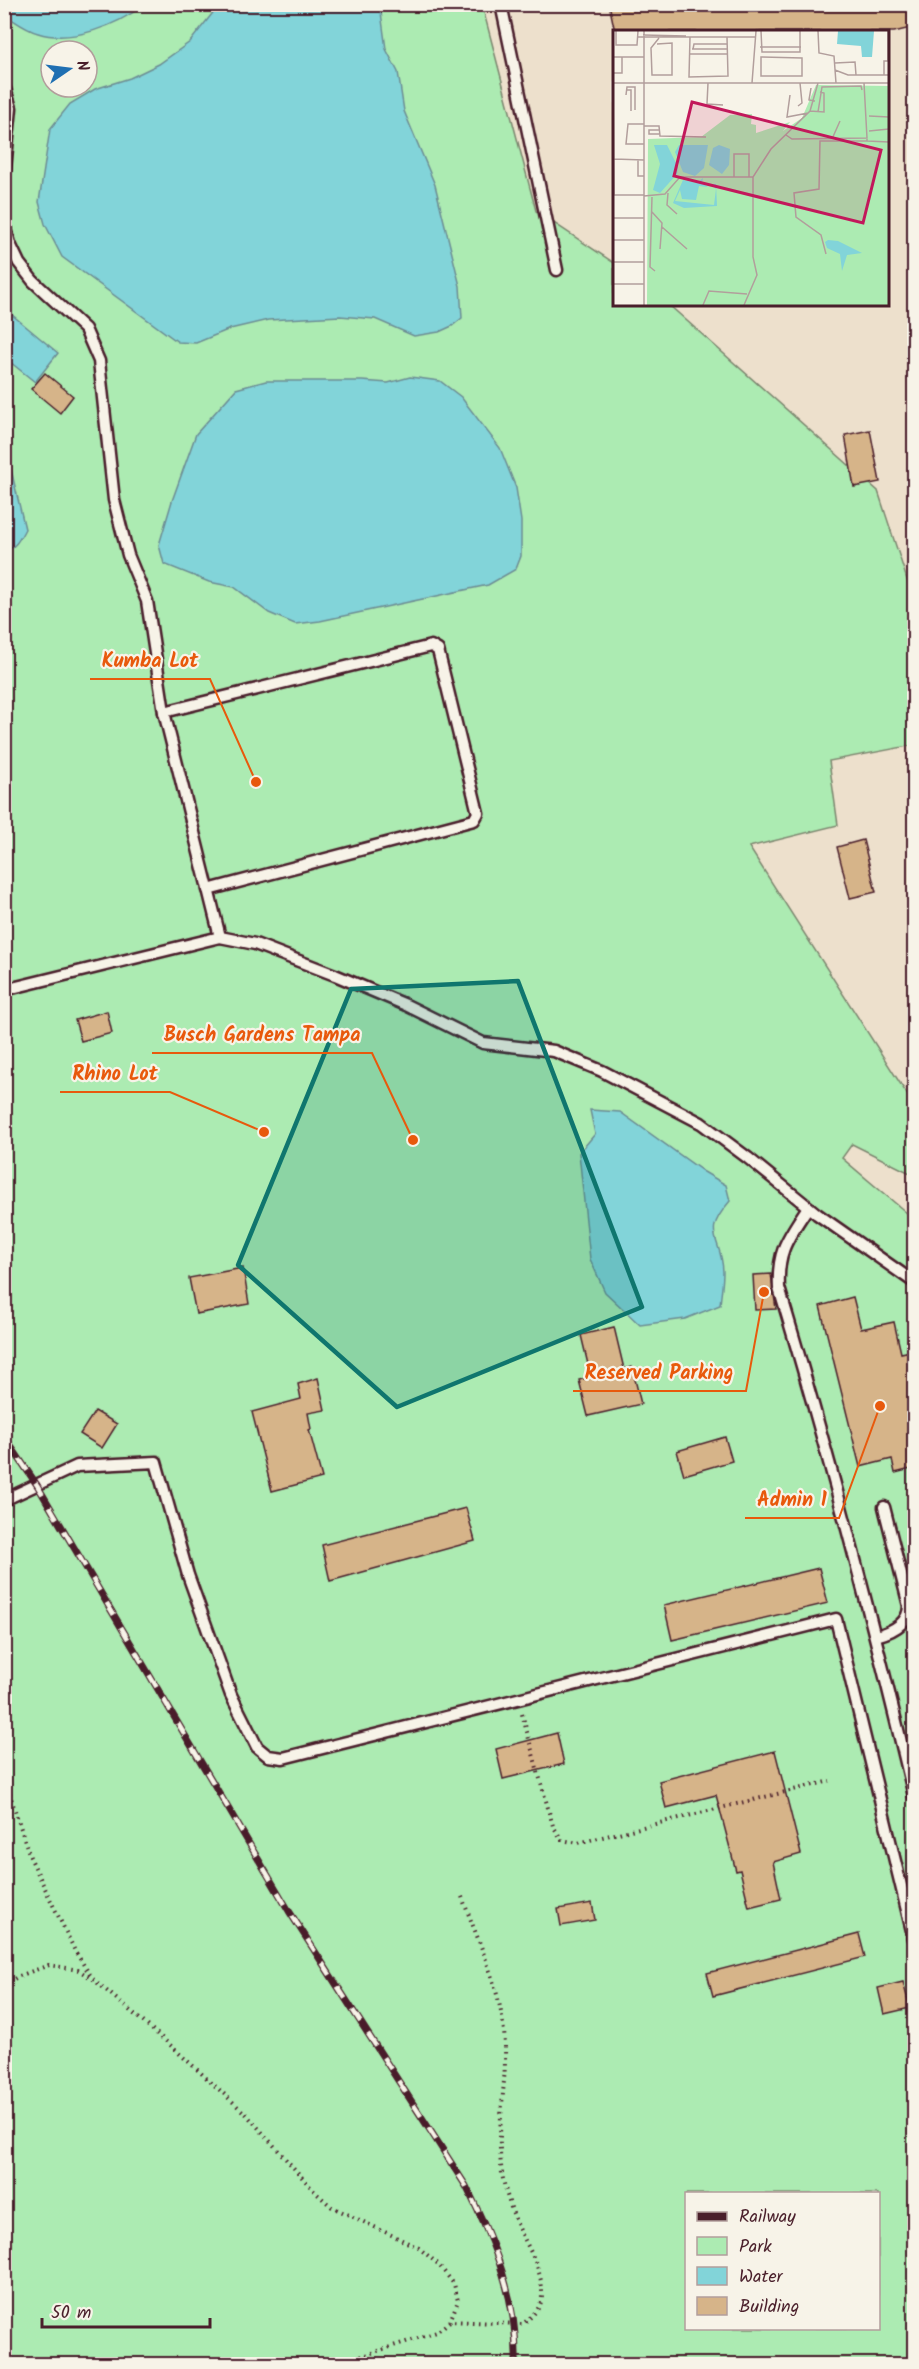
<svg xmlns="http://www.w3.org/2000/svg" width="919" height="2369" font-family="Kalam,sans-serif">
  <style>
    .built { fill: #ede0cc; fill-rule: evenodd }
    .green { fill: #acebb2; stroke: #7b856e; stroke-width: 1.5; fill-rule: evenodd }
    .water { fill: #82d4d9; stroke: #6c8c93; stroke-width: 1.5 }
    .building { fill: #d6b489; stroke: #4a1f2b; stroke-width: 1.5 }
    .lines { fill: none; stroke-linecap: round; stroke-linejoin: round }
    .lane-casing { stroke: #4a1f2b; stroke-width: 15 }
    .path { stroke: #4a1f2b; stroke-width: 4; stroke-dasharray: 1.5 4.5; stroke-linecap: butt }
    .lane { stroke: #f7f3e8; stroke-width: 10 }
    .rail-casing { stroke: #4a1f2b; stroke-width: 7 }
    .rail { stroke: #f7f3e8; stroke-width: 4.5; stroke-dasharray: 14; stroke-linecap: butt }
    .marked { fill: #0f766e; fill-opacity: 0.2; stroke: #0f766e; stroke-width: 4.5; stroke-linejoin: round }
    .inset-road { fill: none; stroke: #b29e9c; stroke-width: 1.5 }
    .view { fill: #c2185b; fill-opacity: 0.15; stroke: #c2185b; stroke-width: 3 }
    .inset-edge { fill: none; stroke: #4a1f2b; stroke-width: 3 }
    .leader { fill: none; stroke: #e8590c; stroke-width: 2 }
    .callout-dot { fill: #e8590c; stroke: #f7f3e8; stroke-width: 2 }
    .callout-label { font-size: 20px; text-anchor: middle; font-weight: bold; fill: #e8590c; stroke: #f7f3e8; stroke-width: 4.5; stroke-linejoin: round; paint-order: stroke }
  </style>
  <rect width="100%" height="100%" fill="#f7f3e8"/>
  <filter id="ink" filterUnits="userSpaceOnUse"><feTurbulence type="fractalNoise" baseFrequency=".0167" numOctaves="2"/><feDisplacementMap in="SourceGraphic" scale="12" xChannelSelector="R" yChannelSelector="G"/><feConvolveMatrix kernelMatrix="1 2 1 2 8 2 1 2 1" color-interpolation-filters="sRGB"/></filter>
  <g filter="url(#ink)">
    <path class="built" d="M 461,5 L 914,5 L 914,1219 L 727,1061 ZM 614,32 L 888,32 L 888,304 L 614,304 Z"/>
    <path class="green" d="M 5,5 L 482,5 L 536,211 L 614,263 L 614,304 L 669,305 L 878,491 L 914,601 L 914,745 L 829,761 L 838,825 L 749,847 L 914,1105 L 914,1175 L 852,1144 L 842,1158 L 914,1219 L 914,2364 L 5,2364 ZM 51,51 L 87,51 L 87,87 L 51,87 ZM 686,2194 L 878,2194 L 878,2328 L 686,2328 Z"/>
    <g class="water">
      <path d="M 5,4 L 144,4 L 144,5 C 117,25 72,44 38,33 C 26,30 15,21 5,15 Z"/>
      <polygon points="219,5 380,5 386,49 398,72 404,111 435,185 460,286 462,318 452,326 439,332 414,336 375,319 340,316 268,320 230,329 196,343 178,342 62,257 45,224 39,202 50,129 70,104 95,89 130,78 159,64 190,42"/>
      <polygon points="5,309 58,353 35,382 5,358"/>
      <polygon points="410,377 440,381 461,397 500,448 516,488 521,521 521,556 516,569 488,585 320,621 295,624 269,613 234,587 209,582 164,564 159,545 172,501 196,434 236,389 266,381 362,381 388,383"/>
      <path d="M 10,465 L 25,529 C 20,538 16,548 5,550 L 5,466 Z"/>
      <path d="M 590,1110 L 620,1112 L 704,1172 L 726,1185 L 730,1201 C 700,1236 722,1236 723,1272 C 723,1283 721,1294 720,1305 L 685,1319 L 640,1325 L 605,1292 L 590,1259 L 579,1153 L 595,1134 Z"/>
    </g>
    <g class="building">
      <polygon points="609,4 915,4 915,27 894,32 615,32"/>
      <polygon points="45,373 73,396 60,413 31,389"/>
      <polygon points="870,430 880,482 854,487 845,435"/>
      <polygon points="863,840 876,892 850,898 837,847"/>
      <polygon points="107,1011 112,1033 81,1041 75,1020"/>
      <polygon points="243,1268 249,1304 196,1314 189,1278"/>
      <polygon points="771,1274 776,1309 755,1310 753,1275"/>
      <polygon points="853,1297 861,1329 894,1322 901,1353 915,1350 915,1468 895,1473 892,1459 860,1467 820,1306"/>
      <polygon points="614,1327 624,1369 632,1367 641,1404 588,1416 579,1380 591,1377 581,1335"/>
      <polygon points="318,1378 325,1410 308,1413 311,1429 309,1430 322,1478 272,1491 252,1412 301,1399 298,1384"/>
      <polygon points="95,1411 117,1424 102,1448 80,1434"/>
      <polygon points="725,1437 732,1461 684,1475 677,1451"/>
      <polygon points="466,1508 475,1541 330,1581 322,1545"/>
      <polygon points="819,1568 828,1603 672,1640 664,1605"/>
      <polygon points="557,1733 564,1764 503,1779 496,1749"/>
      <polygon points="775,1751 801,1854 773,1862 781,1899 749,1907 740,1870 736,1871 716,1795 666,1808 659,1781"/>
      <polygon points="592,1903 595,1920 561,1926 558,1909"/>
      <polygon points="859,1934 865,1957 713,1996 707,1973"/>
      <polygon points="903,1982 910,2008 884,2014 878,1988"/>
    </g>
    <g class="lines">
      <g class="lane-casing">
        <g id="lane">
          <polyline points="501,4 557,270"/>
          <polyline points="4,86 11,108 4,179"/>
          <polyline points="4,221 10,244 19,263 33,281 85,329 99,361 114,500 128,555 147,601 164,712 220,937"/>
          <polyline points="164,712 431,646 438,650 478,813 474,820 208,890"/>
          <polyline points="4,990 220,937 255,944 335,975 406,1005 483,1043 554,1051 602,1071 701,1123 748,1158 817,1214 914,1282"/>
          <path d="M 808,1207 C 788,1238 777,1250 779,1288 C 830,1457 873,1624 914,1796"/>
          <polyline points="4,1500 77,1466 156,1462 188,1575 231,1695 257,1747 268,1756 283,1758 836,1619 914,1939"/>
          <path d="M 876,1636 C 891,1632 909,1624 909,1606 L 884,1507"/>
        </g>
      </g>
      <g class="path">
        <polyline points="522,1714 553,1826 562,1840 578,1843 830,1781"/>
        <polyline points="4,1776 30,1857 75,1951 92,1978"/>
        <polyline points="4,1985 19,1976 49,1965 78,1970 93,1979 169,2044 246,2114 315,2192 332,2207 419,2248 438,2264 454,2284 458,2301 450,2321"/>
        <path d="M 337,2364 L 437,2332 L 450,2321 L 523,2324 C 532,2316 542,2308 542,2295 C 543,2270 528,2248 518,2226 C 512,2212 506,2194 503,2179 C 493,2127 511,2076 503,2024 C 497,1980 476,1936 461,1894"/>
      </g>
      <use href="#lane" class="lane"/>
      <g class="rail-casing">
        <path id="rail" d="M 4,1436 L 37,1485 L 289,1911 L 466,2186 C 494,2242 518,2300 516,2364"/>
      </g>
      <use href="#rail" class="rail"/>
    </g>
  </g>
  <path class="marked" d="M 518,981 L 642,1307 L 397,1407 L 238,1265 L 351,989 Z"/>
  <g transform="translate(613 30)">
    <rect width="276" height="276" fill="#f7f3e8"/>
    <path d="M 203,55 L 276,56 L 276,275 L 34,275 L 35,109 L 88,107 L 117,85 L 139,84 L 138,94 L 143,95 L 143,103 L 177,92 L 170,101 L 189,88 Z" fill="#acebb2"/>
    <path d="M 261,1 L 259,27 L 249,27 L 248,16 L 224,14 L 225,1 ZM 41,115 L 54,115 L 65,137 L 64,144 L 47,163 L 40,160 L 47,134 ZM 66,115 L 95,115 L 91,138 L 82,146 L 70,142 L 62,122 ZM 106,115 L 117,119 L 116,135 L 109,144 L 96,135 L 100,118 ZM 90,148 L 89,153 L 95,157 L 86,156 L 83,170 L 69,169 L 67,160 L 62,171 L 101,175 L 103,159 L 98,154 L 103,154 L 104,176 L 71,178 L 60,173 L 70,150 L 84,153 ZM 215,210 L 225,211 L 249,223 L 234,225 L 229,241 L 227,224 L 214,218 L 212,212 Z" fill="#82d4d9"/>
    <path class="inset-road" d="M 3,1 L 3,15 L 24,15 L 25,1M 148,1 L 149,22 L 187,22 L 187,1M 205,1 L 206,23 L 221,26 L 223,53M 275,1 L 275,31M 30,5 L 73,6M 24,7 L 142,7M 77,7 L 76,47 L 115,46 L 114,7M 44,14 L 59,13 L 59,45 L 39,45 L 38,18 L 46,8M 147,17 L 188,17M 79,19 L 114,19M 80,19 L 81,14 L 114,14M 76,24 L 114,24M 0,27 L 31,27M 148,27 L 189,28 L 189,46 L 148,46 ZM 222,33 L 242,32 L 243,45M 222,40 L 235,45 L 276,45M 0,43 L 9,43 L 9,27M 271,45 L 271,31 L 276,31M 0,53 L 276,53M 0,53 L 1,165M 95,53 L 94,74 L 110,75M 139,53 L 143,1M 198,58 L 196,70 L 202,71M 13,60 L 18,60 L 18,81M 13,65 L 14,57 L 22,57 L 22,80M 177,65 L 174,87 L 195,83M 185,76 L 189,73 L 187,53M 197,81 L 211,82 L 211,63 L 207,62M 205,82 L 209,57 L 248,56 L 249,60M 256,86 L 276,87M 31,96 L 46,96 L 47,106 L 93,107M 46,100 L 36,100 L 36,104 L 46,104M 256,101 L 276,99M 173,105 L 179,109 L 254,108 L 251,53M 219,109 L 227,91M 254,111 L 276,112M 31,114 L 13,114 L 15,94 L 31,94M 1,129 L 31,130M 25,130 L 25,146 L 31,146M 121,147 L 121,124 L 136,124 L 136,147M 55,163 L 54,175 L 64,184M 1,165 L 31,165M 31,166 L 52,164 L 67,147 L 140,147M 39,167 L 37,237 L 42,241M 39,182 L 49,193 L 47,219M 0,188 L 31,188M 49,197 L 74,219M 0,210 L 31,210M 213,224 L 208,205 L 183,187 L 181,163 L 206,159 L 207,111 L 254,111 L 254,108M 0,232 L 31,232M 0,254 L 31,254M 31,275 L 31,1M 90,275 L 96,261 L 134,264M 131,275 L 144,245 L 140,227 L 140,147 L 158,119 L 197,81 L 205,53"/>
    <path class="view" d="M 79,72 L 268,120 L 250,193 L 61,146 Z"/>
    <rect width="276" height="276" class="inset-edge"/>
  </g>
  <path class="leader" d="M256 782L210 679H90M413 1140L372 1053H152M264 1132L170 1092H60M764 1292L746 1391H573M880 1406L839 1518H745"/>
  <g class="callout-dot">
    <circle cx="256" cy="782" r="6"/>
    <circle cx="413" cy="1140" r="6"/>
    <circle cx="264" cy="1132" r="6"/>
    <circle cx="764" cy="1292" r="6"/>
    <circle cx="880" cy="1406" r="6"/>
  </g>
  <g class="callout-label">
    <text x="150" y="667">Kumba Lot</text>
    <text x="262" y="1041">Busch Gardens Tampa</text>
    <text x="115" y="1080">Rhino Lot</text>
    <text x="659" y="1379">Reserved Parking</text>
    <text x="792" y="1506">Admin 1</text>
  </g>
  <rect width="919" height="2369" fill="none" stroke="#f7f3e8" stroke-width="24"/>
  <rect x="12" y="12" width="895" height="2345" fill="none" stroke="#4a1f2b" stroke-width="2" filter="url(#ink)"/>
  <rect x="685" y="2192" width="195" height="138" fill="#f7f3e8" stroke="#b29e9c" stroke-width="1.5"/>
  <rect x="697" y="2212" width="30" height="9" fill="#4a1f2b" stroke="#b29e9c" stroke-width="1.5"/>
  <text x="739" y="2222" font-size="18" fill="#4a1f2b">Railway</text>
  <rect x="697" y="2237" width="30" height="18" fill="#acebb2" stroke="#b29e9c" stroke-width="1.5"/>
  <text x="739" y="2252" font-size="18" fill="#4a1f2b">Park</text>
  <rect x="697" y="2267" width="30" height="18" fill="#82d4d9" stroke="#b29e9c" stroke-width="1.5"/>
  <text x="739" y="2282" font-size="18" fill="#4a1f2b">Water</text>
  <rect x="697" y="2297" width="30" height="18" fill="#d6b489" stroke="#b29e9c" stroke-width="1.5"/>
  <text x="739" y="2312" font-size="18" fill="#4a1f2b">Building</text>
  <g transform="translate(69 69) rotate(76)"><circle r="28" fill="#f7f3e8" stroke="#b29e9c" stroke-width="1.5"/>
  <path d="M0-4.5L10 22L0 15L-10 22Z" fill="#1f6fb2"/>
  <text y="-9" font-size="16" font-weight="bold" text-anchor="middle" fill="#4a1f2b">N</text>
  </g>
  <path d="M42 2318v9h168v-9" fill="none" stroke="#4a1f2b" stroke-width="3"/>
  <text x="51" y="2318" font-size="18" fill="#4a1f2b" stroke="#f7f3e8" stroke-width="4.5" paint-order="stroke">50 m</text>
</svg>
